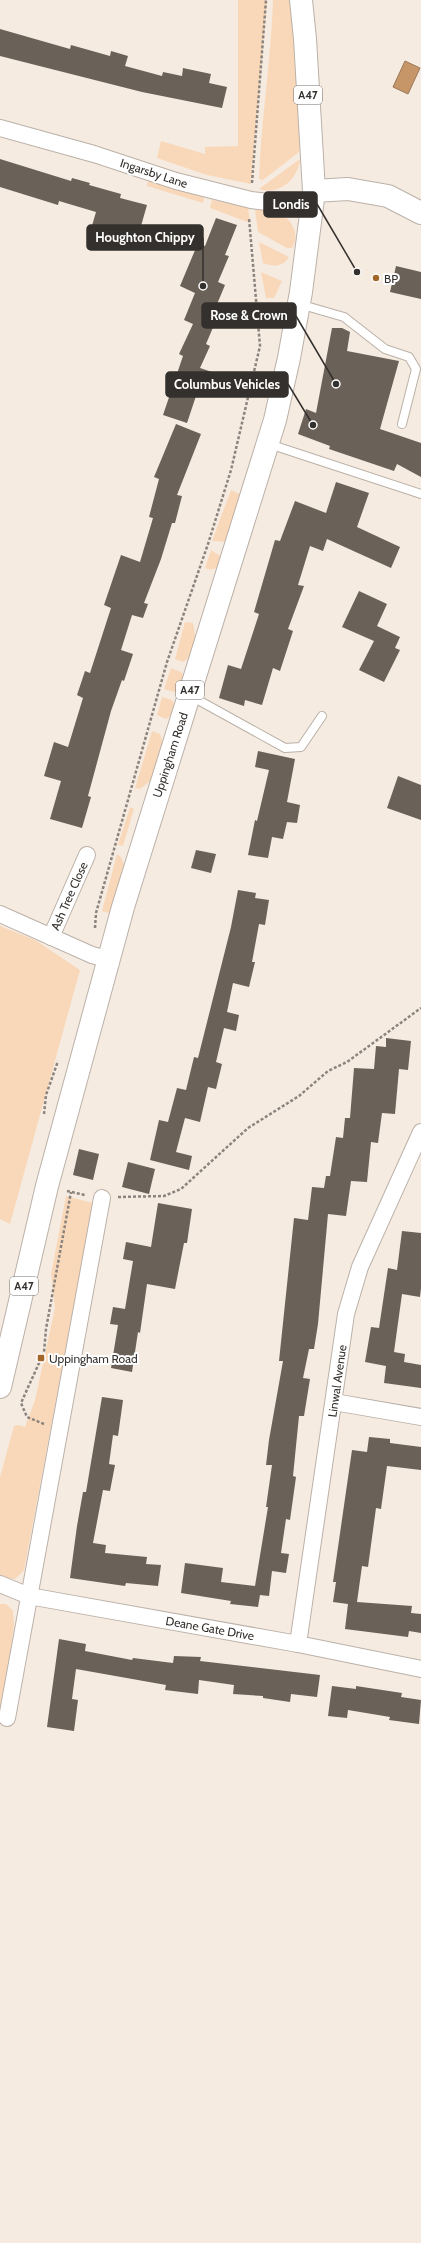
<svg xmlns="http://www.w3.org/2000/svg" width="421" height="2243" font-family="Cabin,sans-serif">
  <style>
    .green { fill: #f9d8ba }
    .water { fill: #c69669; stroke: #9a7757 }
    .building { fill: #6a6159 }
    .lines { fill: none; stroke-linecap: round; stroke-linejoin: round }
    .lane-casing { stroke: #bbb1a8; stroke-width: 10 }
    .street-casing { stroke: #bbb1a8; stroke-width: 18 }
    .secondary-casing { stroke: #bbb1a8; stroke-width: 24 }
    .highway-casing { stroke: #bbb1a8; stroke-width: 24 }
    .path { stroke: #8b847e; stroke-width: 2.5; stroke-dasharray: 3 2; stroke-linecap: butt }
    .lane { stroke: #fff; stroke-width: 8 }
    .street { stroke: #fff; stroke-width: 16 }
    .secondary { stroke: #fff; stroke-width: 22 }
    .highway { stroke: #fff; stroke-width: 22 }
    .poi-dot { fill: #a26728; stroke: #fff; stroke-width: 1.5 }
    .labels { text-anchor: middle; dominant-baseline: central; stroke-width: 4; stroke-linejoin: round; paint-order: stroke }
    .shield { fill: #fff; stroke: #716e6c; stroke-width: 1 }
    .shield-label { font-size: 11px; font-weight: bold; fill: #34302d }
    .street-label { font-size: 12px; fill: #34302d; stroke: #fff }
    .poi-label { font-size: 12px; fill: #34302d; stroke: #fff; text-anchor: start }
    .leader { fill: none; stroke: #34302d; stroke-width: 1.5 }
    .callout-dot { fill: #34302d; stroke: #fff; stroke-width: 1.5 }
    .callout { fill: #34302d; stroke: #34302d; stroke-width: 1.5 }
    .callout-label { font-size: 13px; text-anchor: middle; font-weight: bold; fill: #fff }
  </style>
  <rect width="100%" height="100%" fill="#f5ebe1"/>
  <g class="green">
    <polygon points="238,0 267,0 251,184 207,175 157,158 161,141 205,154 205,147 238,146"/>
    <path d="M 273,0 L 291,0 L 295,32 L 300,140 L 299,152 L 263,180 L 259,179 C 261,119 271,60 273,0 Z"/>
    <path d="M 300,159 C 298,179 279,196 259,189 Z"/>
    <polygon points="148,180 204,197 203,203 147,186"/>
    <polygon points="212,200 248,207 250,223 210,208"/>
    <path d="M 255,209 C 262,210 270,209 277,212 C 291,217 301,235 292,248 L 287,248 L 258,232 Z"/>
    <path d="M 259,242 L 289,257 C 283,267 273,267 263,263 Z"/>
    <polygon points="261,272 282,281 274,298 266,298"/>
    <polygon points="231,490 242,495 229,542 212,541"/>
    <path d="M 211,550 L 222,557 L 221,565 C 216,569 211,571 205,568 Z"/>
    <path d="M 185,622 L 193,623 C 196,638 198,653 183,662 L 175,659 Z"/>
    <polygon points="171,668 181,672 184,676 179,689 174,692 164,689"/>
    <polygon points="162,697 172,700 175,706 173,714 166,719 157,715"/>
    <polygon points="152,731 160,734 163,743 161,754 150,781 140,789 135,788"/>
    <polygon points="130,807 134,809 123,846 118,845"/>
    <polygon points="117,854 121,857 125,867 112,914 102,911"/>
    <polygon points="0,926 35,940 80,970 10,1224 0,1219"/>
    <polygon points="66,1196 93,1203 24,1570 15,1579 2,1578 0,1576 0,1477 14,1426 18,1425 25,1427 35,1400 55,1308 51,1274"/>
    <polygon points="0,1604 6,1604 13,1611 14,1625 0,1721"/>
  </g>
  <polygon class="water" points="405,61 420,68 408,94 393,87"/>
  <g class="building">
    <polygon points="0,29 70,49 71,45 110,56 111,51 128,56 125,66 162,76 163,72 182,76 183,68 211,74 209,83 227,87 222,108 142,92 0,56"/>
    <polygon points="0,159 71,181 72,178 90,183 89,185 121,194 120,198 147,205 139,233 112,226 110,235 91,229 96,212 59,201 58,205 0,187"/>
    <polygon points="216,218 237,225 225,255 229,256 218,282 225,285 215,309 220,311 206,344 210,346 200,368 215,373 207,397 197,393 187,423 163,415 183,356 179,354 193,324 184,320 195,293 180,286 198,243 205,246"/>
    <polygon points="396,266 421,272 421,299 390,292"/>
    <polygon points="332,328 342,328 350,332 347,351 399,361 380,429 421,443 421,477 397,464 394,471 329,449 330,446 298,434 306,409 316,413"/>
    <polygon points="176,424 201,434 177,495 182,496 175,523 172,523 161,559 144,603 148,604 143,618 132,615 121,650 133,654 124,681 122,680 111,711 88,796 91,797 82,828 50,819 61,781 44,776 54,742 68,747 83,698 77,695 85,671 90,673 111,608 104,605 121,555 140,562 153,518 149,517 159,479 154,477"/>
    <polygon points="336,482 369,493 357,527 400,547 391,568 327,539 323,551 310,546 298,585 304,586 288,629 293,631 280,671 273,668 262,705 245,700 244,706 219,698 228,665 241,669 259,614 254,612 275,540 280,541 295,501 326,513"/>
    <polygon points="359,591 387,604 377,626 400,637 395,648 400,650 384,682 359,670 374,641 342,627"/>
    <polygon points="258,751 295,759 287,802 300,805 297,823 287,822 283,839 272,837 268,858 248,855 255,820 257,821 269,770 255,767"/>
    <polygon points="398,776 421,785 421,820 387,808"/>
    <polygon points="196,850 216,854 211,873 191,868"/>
    <polygon points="238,890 256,893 255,898 269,900 265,925 259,924 252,962 255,962 249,987 233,983 227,1012 239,1015 236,1031 224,1028 216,1062 222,1064 216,1089 208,1087 200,1122 185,1118 176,1152 192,1156 189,1170 150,1160 159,1120 168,1122 177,1088 186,1090 194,1057 198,1058 231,927"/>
    <polygon points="386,1038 411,1041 408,1070 399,1069 395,1114 382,1113 378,1143 371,1142 367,1182 351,1181 346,1216 328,1214 318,1324 314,1349 309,1349 303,1378 310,1379 304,1416 299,1416 293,1476 296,1477 290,1520 286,1519 281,1553 289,1554 286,1573 272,1571 269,1596 260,1595 258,1607 230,1604 231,1601 181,1593 185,1563 223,1568 221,1582 255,1586 268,1507 266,1507 272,1465 266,1465 269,1440 283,1361 279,1361 294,1218 308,1220 312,1187 324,1188 326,1176 330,1176 336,1137 343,1138 345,1118 350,1118 354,1068 374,1069 376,1046 386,1047"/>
    <polygon points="79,1149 99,1154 93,1180 73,1175"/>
    <polygon points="128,1162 155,1169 149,1194 122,1187"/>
    <polygon points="158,1203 192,1209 187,1243 184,1243 175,1289 147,1284 140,1333 138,1332 132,1372 111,1368 118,1325 110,1324 113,1307 125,1309 133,1261 123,1259 126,1242 151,1247"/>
    <polygon points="402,1231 421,1233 421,1288 420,1297 402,1294 394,1352 405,1354 404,1362 421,1365 421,1388 384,1383 386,1366 365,1362 371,1327 379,1328 388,1268 397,1270"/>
    <polygon points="102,1397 123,1400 118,1436 113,1435 109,1464 115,1465 110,1491 103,1490 93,1543 106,1545 105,1553 147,1557 146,1564 161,1565 158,1586 126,1583 125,1586 70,1578 77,1526 83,1492 86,1492"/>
    <polygon points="369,1437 390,1439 390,1443 421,1447 421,1470 387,1466 381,1509 376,1508 368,1567 362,1566 357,1602 412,1606 411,1613 421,1614 421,1633 409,1631 408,1637 345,1629 348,1604 333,1602 336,1582 333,1582 352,1450 367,1452"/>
    <polygon points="59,1639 86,1644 85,1651 132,1660 133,1658 173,1663 174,1656 201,1657 200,1661 320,1675 317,1697 291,1694 290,1702 263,1698 263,1696 233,1694 234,1685 199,1680 198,1694 165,1690 166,1685 76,1669 72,1699 78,1700 74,1731 47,1727"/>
    <polygon points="332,1686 356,1689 356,1686 402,1693 401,1697 421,1700 419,1724 389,1720 390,1717 348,1710 347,1718 328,1716"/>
  </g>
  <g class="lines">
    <g class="lane-casing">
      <g id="lane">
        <polyline points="299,304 344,317 385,349 409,357 416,369 402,424"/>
        <polyline points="269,444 421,494"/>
        <polyline points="189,695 285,748 301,747 322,716"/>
      </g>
    </g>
    <g class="street-casing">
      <g id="street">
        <polyline points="0,128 94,154 176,181 251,200 311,207"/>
        <polyline points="0,914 92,955 110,960"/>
        <polyline points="51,937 87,855"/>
        <polyline points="334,1402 421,1417"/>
        <polyline points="0,1584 29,1596 298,1644 421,1669"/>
        <polyline points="298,1644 346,1314 360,1267 421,1132"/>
        <polyline points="7,1718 102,1198"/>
      </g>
    </g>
    <g class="secondary-casing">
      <polyline id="secondary" points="314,191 348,189 388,196 421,213"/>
    </g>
    <g class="highway-casing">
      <polyline id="highway" points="0,1387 47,1186 123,907 275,420 289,358 301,292 314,191 305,39 301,0"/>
    </g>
    <g class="path">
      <polyline points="252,183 266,0"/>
      <polyline points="95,928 96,913 167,662 208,544 231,470 260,346 249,218"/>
      <polyline points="44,1114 46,1095 58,1061"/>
      <polyline points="67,1191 85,1195"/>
      <polyline points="118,1197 164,1196 181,1189 248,1128 299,1096 328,1071 347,1062 421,1008"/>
      <polyline points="44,1424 27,1417 21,1403 44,1352 46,1329 71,1192"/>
    </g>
    <use href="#lane" class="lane"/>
    <use href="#street" class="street"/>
    <use href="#secondary" class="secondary"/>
    <use href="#highway" class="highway"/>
  </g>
  <g class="poi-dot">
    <circle cx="376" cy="278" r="4"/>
    <rect x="37" y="1354" width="8" height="8" rx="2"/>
  </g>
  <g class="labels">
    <g class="shield">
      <rect x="294" y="86" width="28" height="18" rx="3"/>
      <rect x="176" y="681" width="28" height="18" rx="3"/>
      <rect x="10" y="1277" width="28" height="18" rx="3"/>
    </g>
    <g class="shield-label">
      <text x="308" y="95">A47</text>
      <text x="190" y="690">A47</text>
      <text x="24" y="1286">A47</text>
    </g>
    <g class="street-label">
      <text transform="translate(154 173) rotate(18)">Ingarsby Lane</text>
      <text transform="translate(170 755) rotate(-72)">Uppingham Road</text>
      <text transform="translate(69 896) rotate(-66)">Ash Tree Close</text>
      <text transform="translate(337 1381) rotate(-82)">Linwal Avenue</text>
      <text transform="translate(210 1628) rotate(10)">Deane Gate Drive</text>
    </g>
    <g class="poi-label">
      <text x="384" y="278">BP</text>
      <text x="49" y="1358">Uppingham Road</text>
    </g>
  </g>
  <path class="leader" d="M357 272L317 204M203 286L203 238M336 384L296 316M313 425L288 384"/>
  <g class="callout-dot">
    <circle cx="357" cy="272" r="4"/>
    <circle cx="203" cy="286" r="4"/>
    <circle cx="336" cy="384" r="4"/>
    <circle cx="313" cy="425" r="4"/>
  </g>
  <g class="callout">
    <rect x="264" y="192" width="53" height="25" rx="4"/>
    <rect x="87" y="225" width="116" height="25" rx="4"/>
    <rect x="202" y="303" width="94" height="25" rx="4"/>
    <rect x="166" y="372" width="122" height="25" rx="4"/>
  </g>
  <g class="callout-label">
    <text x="291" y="209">Londis</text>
    <text x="145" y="242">Houghton Chippy</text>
    <text x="249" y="320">Rose &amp; Crown</text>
    <text x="227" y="389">Columbus Vehicles</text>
  </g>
</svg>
